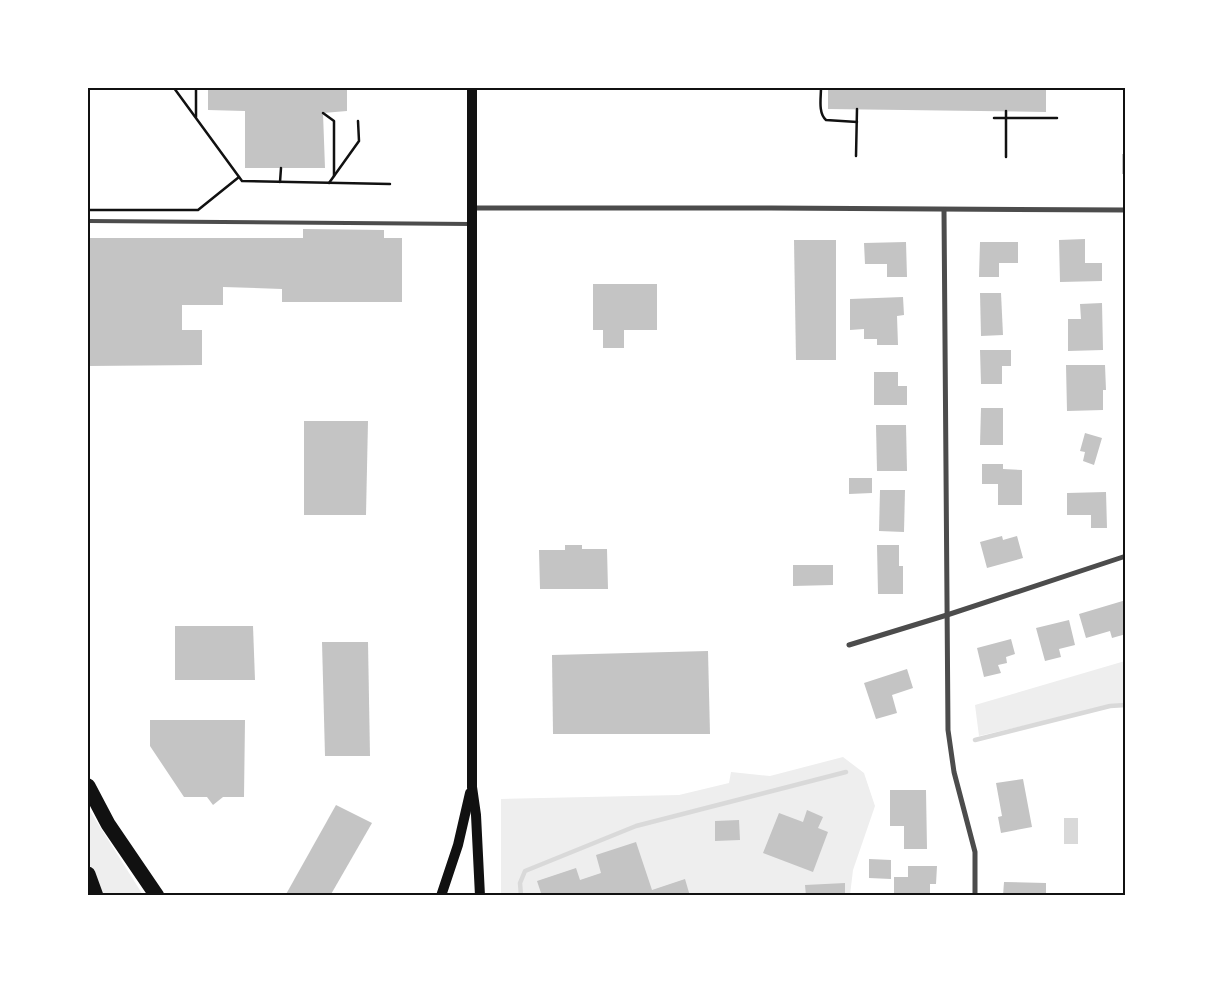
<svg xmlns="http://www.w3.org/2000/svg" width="1213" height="983" font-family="'DejaVu Sans',sans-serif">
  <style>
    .green { fill: #eee }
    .water { fill: #d9d9d9 }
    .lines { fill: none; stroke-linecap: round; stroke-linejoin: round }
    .stream { stroke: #d9d9d9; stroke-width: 4.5 }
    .building { fill: #c4c4c4 }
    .path { stroke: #111; stroke-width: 2.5 }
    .service { stroke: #4c4c4c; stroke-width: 4 }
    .minor { stroke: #4c4c4c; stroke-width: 5 }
    .secondary { stroke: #111; stroke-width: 10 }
    .motorway { stroke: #111; stroke-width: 15 }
    .neatline { fill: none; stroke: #111; stroke-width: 2 }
  </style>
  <rect width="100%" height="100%" fill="#fff"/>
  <g class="green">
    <polygon points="1125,661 1125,705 1113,705 979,736 975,705"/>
    <polygon points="843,757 864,773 875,806 853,870 850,895 501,895 501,799 679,795 729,783 731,772 770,776"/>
    <polygon points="88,808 143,895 100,895 88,863"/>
  </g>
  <rect class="water" x="1064" y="818" width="14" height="26"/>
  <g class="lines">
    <g class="stream">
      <polyline points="975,740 1110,706 1126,705"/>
      <polyline points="521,896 520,883 525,871 636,826 846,772"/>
    </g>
  </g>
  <g class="building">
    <polygon points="208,88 347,88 347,111 323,113 325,168 245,168 245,111 208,110"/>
    <polygon points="828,88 1046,88 1046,112 828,109"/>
    <rect x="1122" y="154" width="4" height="20"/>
    <polygon points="303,229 384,230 384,238 402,238 402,302 282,302 282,289 223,287 223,305 182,305 182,330 202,330 202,365 88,366 88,238 303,238"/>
    <polygon points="1085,239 1085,263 1102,263 1102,281 1060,282 1059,240"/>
    <polygon points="794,240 836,240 836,360 796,360"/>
    <polygon points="906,242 907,277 887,277 887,264 865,264 864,243"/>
    <polygon points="980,242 1018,242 1018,263 999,263 999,277 979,277"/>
    <polygon points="593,284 657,284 657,330 624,330 624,348 603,348 603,330 593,330"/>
    <polygon points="980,293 1001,293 1003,335 981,336"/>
    <polygon points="903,297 904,315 897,316 898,345 877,345 877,339 864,339 864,329 850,330 850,299"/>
    <polygon points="1102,303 1103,350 1068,351 1068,319 1081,319 1080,304"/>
    <polygon points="980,350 1011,350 1011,366 1002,366 1002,384 981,384"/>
    <polygon points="1066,365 1105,365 1106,390 1103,390 1103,410 1067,411"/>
    <polygon points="874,372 898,372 898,386 907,386 907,405 874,405"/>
    <polygon points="981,408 1003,408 1003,445 980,445"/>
    <polygon points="304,421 368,421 366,515 304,515"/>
    <polygon points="876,425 906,425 907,471 877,471"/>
    <polygon points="1085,433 1102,438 1094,465 1083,461 1085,452 1080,451"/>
    <polygon points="982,464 1003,464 1003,469 1022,470 1022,505 998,505 998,484 982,484"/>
    <polygon points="849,478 872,478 872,493 849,494"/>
    <polygon points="880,490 905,490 904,532 879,531"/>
    <polygon points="1106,492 1107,528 1091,528 1091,515 1067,515 1067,493"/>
    <polygon points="1002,536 1003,540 1017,536 1023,558 987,568 980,542"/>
    <polygon points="565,545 582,545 582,549 607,549 608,589 540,589 539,550 565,550"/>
    <polygon points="877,545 899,545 899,566 903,566 903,594 878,594"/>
    <polygon points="793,565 833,565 833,585 793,586"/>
    <polygon points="1126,600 1126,634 1112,638 1110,631 1086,638 1079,614"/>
    <polygon points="1069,620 1075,645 1059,649 1061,657 1045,661 1036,628"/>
    <polygon points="175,626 253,626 255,680 175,680"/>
    <polygon points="1011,639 1015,654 1006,657 1007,663 998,665 1001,673 984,677 977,648"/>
    <polygon points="322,642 368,642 370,756 325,756"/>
    <polygon points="708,651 710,734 553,734 552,655"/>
    <polygon points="907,669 913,688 892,695 897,713 876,719 864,683"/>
    <polygon points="150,720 245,720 244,797 223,797 213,805 207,797 184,797 150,746"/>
    <polygon points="1023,779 1032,827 1001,833 998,817 1002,816 996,783"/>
    <polygon points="890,790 926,790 927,849 904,849 904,826 890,826"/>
    <polygon points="336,805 372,823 330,896 285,896"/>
    <polygon points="807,810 823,817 818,828 828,832 813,872 763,853 779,813 803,822"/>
    <polygon points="739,820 740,840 715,841 715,821"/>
    <polygon points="636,842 652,890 685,879 690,896 542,896 537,881 576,868 580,880 601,873 596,855"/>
    <polygon points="869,859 891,860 891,879 869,878"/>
    <polygon points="908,866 937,866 936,884 930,884 930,896 894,896 894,877 908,877"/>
    <polygon points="1004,882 1046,883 1046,896 1003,896"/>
    <polygon points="845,883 845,896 806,896 805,885"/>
  </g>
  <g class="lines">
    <g class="path">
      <polyline points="174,88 242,181 390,184"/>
      <polyline points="196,88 196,117"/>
      <path d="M 821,88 C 821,98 818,113 826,120 L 857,122"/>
      <polyline points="1006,111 1006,157"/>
      <polyline points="323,113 334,121 334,176"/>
      <polyline points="994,118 1057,118"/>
      <polyline points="856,156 857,109"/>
      <polyline points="280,182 281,168"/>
      <polyline points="329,183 359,141 358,121"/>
      <polyline points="88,210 198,210 239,177"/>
    </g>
    <polyline class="service" points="88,221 472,224"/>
    <g class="minor">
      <polyline points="472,208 771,208 1126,210"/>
      <polyline points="944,210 948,730 954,772 975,852 975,896"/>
      <polyline points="849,645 947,615 1126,556"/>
    </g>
    <g class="secondary">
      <polyline points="472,88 472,787 476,815 480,896"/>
      <polyline points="441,896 458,845 470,793"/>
    </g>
    <g class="motorway">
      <polyline points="88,786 108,824 157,896"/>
      <polyline points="88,874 96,896"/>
    </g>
  </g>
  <rect width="1213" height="983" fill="none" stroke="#ffffff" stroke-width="178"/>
  <rect x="89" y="89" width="1035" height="805" class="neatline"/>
</svg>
